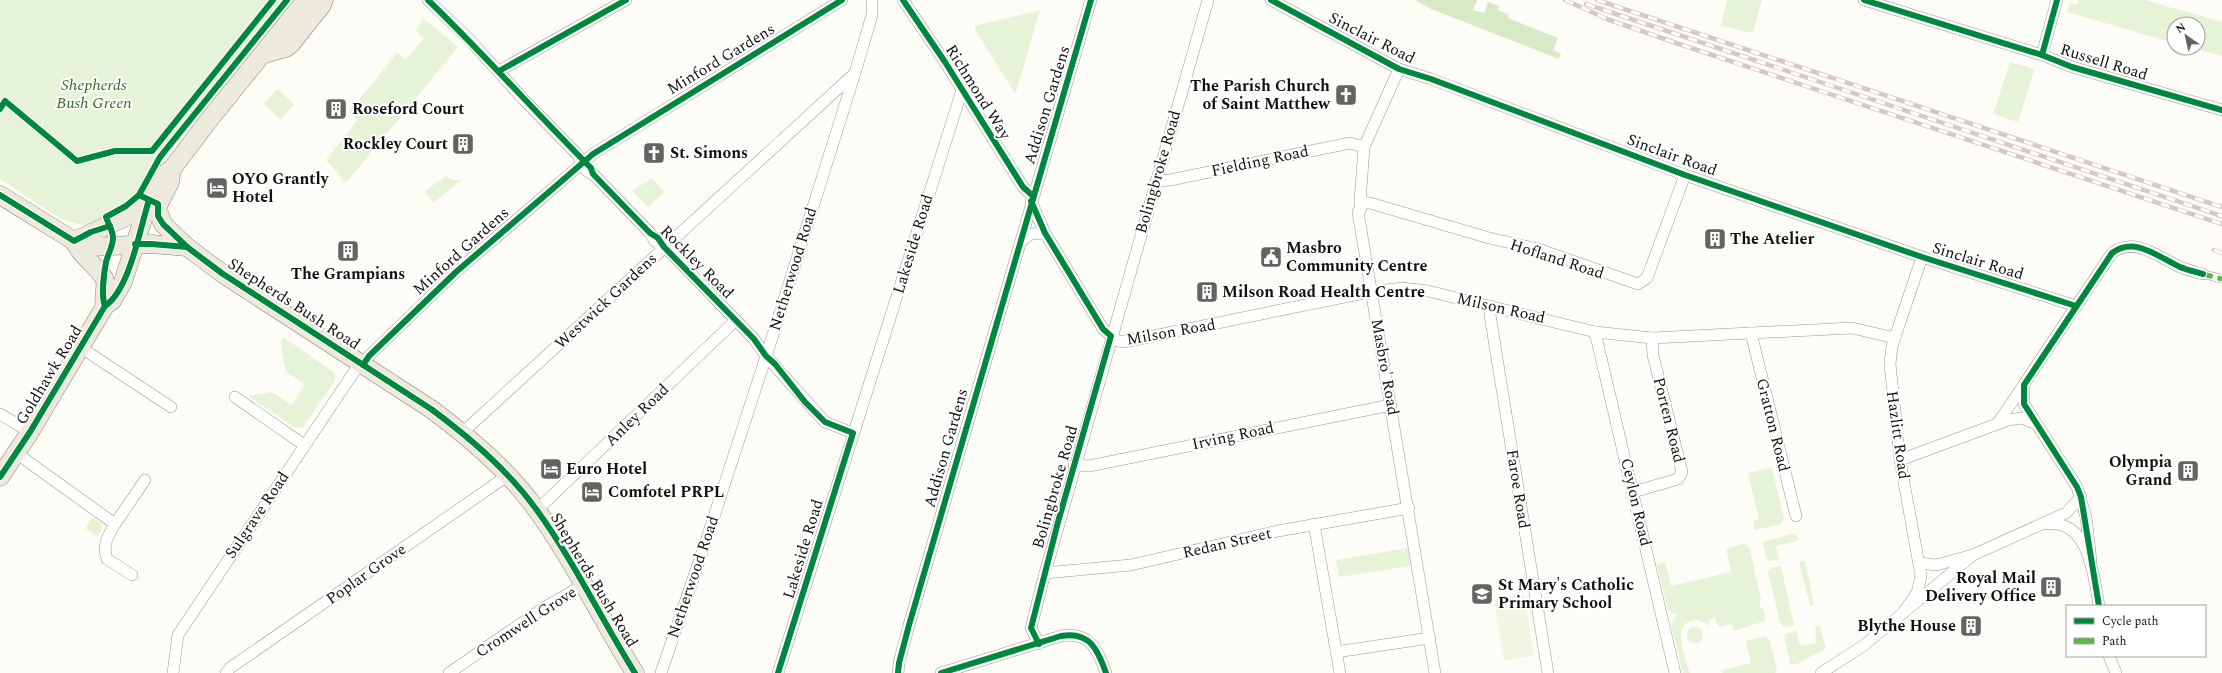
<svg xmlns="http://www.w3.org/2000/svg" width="2222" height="673" font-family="Spectral,serif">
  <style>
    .green { fill: #e7f3d7 }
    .forest { fill: #d8eac5 }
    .pitch { fill: #f0f6e1 }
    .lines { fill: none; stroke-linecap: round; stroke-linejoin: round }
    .pedestrian-casing { stroke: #979795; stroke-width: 9 }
    .minor-casing { stroke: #979795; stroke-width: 12 }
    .primary-casing { stroke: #858482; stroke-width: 19 }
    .pedestrian { stroke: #fffffe; stroke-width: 8 }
    .minor { stroke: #fffffe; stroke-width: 11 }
    .primary { stroke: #ede9dc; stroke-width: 18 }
    .rail-casing { stroke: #d9c6c7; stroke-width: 4.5 }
    .rail { stroke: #fff; stroke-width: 3; stroke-dasharray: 9; stroke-linecap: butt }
    .quiet { stroke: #58b947; stroke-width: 5; stroke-dasharray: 10 5; stroke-linecap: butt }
    .cycleway-casing { stroke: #fff; stroke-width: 8 }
    .cycleway { stroke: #00873e; stroke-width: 6 }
    .labels { text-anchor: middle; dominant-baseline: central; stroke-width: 4; stroke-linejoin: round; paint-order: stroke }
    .street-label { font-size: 16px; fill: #111; stroke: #fff }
    .park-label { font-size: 16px; font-style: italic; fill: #2f6b1f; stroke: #fff }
    .poi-label { font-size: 16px; font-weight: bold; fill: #111; stroke: #fff; text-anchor: start }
  </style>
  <rect width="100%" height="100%" fill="#fdfcf7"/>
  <g class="green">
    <polygon points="0,0 291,0 161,161 141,197 133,205 94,224 82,225 61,219 0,179"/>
    <polygon points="1727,0 1762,0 1753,33 1721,26"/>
    <polygon points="2079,0 2145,0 2222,22 2222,56 2193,48 2198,48 2198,24 2174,24 2174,43 2067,12 2070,3 2077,5"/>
    <polygon points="1040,10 1016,92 1014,92 975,30 975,26"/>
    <polygon points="424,19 458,47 346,183 326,160 358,119 349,112 397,53 406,60 424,38 415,30"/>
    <polygon points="2010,62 2035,69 2018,122 1993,114"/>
    <polygon points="277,89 294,104 281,120 264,104"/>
    <polygon points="446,176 452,180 462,180 433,203 425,191"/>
    <polygon points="652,178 664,192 648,207 632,191"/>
    <polygon points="283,337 335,373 335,381 303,427 296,428 248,396 272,392 291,405 305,385 286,371 281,347"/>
    <polygon points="1772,468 1784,519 1781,524 1755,530 1753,521 1759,519 1748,473"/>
    <polygon points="94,518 103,527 98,537 85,528 91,519"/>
    <polygon points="1794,533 1800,540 1776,546 1779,560 1767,561 1763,545 1763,542"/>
    <path d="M 1743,544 L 1747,545 L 1750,550 L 1761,599 L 1759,605 L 1764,611 L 1765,621 L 1734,631 L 1732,624 L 1718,627 L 1715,618 L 1708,620 L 1710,626 L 1698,620 C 1668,620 1686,658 1690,673 L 1683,673 L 1671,624 L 1677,615 L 1668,611 L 1657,564 L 1665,562 L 1671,586 L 1731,572 L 1726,549 Z"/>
    <polygon points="1408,548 1411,566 1339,577 1336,560"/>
    <polygon points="1805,561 1814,604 1810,606 1799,562"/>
    <polygon points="1781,566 1794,625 1784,627 1780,623 1768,572 1771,568"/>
    <polygon points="1820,626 1826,648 1797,664 1790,664 1784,635 1796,631 1800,646 1816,643 1815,627"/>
    <circle cx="1695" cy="635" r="8"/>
    <polygon points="1765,636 1770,641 1777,669 1775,673 1723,673 1722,670 1751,663 1746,641"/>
  </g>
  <polygon class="forest" points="1415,0 1477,0 1473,10 1484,13 1488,2 1499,6 1498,10 1509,15 1508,18 1558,38 1553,50 1561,54 1559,59 1431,9"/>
  <polygon class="pitch" points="1524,595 1534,656 1504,661 1494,600"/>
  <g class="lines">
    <g class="pedestrian-casing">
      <polyline id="pedestrian" points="2203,274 2222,279"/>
    </g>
    <g class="minor-casing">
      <g id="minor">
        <path d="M 428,0 L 468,38 L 524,100 L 576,153 C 582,161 584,173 593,174 L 650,233 L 655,241 L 672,254 L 754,339 L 766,356 L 825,422 L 853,433"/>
        <polyline points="903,0 945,62 1023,187 1033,196"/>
        <polyline points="1271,0 1399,69 1431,79 1685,175 1922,257 2076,306"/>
        <polyline points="1864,0 2042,55 2072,67 2222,110"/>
        <polyline points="2042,55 2057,0"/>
        <polyline points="1399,69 1364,147 1360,202 1361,209 1358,212 1435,673"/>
        <polyline points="499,71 626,0"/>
        <polyline points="1156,181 1170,180 1350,143 1364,147"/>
        <polyline points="1031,201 1045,233 1103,329 1118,341 1124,342 1364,293 1402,288 1428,291 1595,332 1652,338 1852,328 1895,338"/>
        <polyline points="1360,202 1370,203 1489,238 1538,249 1638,284 1647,278 1685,175"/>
        <polyline points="1021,241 1031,234 1045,233"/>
        <polyline points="1491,306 1490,315 1548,673"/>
        <polyline points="1595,332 1675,673"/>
        <polyline points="1751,333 1796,516"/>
        <polyline points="80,347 171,407"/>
        <polyline points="363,365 369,356 456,272 593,154 842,0"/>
        <polyline points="2024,386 2024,404 2077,487 2086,517 2091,561"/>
        <polyline points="235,397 304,445"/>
        <polyline points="0,414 30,432"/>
        <path d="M 1998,423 L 2112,253 C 2135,236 2158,257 2180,267 C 2187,270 2196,272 2203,274"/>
        <polyline points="462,433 853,75"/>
        <path d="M 16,453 L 115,524 C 108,536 102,545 107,559 L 132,575"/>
        <polyline points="1900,460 2008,420 2022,418 2036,424"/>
        <polyline points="1074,465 1089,466 1391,405"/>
        <polyline points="1633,492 1678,479 1682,472 1653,355 1652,338"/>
        <polyline points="537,510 736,320"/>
        <polyline points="115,524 145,480"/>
        <polyline points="1314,524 1340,673"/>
        <path d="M 2048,524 C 2089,520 2094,576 2099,606"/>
        <polyline points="1920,563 1936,565 1973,555 2066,513 2081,497"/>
        <polyline points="1045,573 1131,565 1278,531 1409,508"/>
        <polyline points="1903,613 1917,593 1921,576 1900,460 1890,364 1892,346 1922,257"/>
        <polyline points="1039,644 1031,628 1045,573 1208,0"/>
        <polyline points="1336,652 1430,638"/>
        <polyline points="2109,656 2116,673"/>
        <polyline points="173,673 178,635 360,363"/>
        <polyline points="226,673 230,668 507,476"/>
        <polyline points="449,673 545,607 584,585"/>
        <polyline points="661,673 708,535 772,338 855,73 872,15 872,0"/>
        <polyline points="778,673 962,90"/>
        <polyline points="898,673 899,663 909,625 1091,0"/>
        <path d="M 941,673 L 1061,636 C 1090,631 1098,650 1106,673"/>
        <polyline points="1821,673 1863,646 1973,555"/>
      </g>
    </g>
    <g class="primary-casing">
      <g id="primary">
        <polyline points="264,54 286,48 291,44 322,5 324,0"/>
        <path d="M 172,169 L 170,182 L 157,208 L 163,224 L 187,247 L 223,274 L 431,409 C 469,437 508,470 536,509 C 574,561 601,619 635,673"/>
        <polyline points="0,195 74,241 92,247 151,244 187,247"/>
        <polyline points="74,241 130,215 149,200"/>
        <path d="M 74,241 C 81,257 95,264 104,278 C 108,285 102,297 105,306"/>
        <polyline points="0,477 30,432 105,306 112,301 123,282 149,200 161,176 172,169 209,120 306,0"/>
      </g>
    </g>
    <use href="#pedestrian" class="pedestrian"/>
    <use href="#minor" class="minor"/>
    <use href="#primary" class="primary"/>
    <g class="rail-casing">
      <g id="rail">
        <polyline points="1565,0 1607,19 1676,43 2222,224"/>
        <polyline points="1597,0 2222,207"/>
        <polyline points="1586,4 2222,216"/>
        <polyline points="2214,250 2222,253"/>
      </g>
    </g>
    <use href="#rail" class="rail"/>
    <polyline class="quiet" points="2203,274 2222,279"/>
    <g class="cycleway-casing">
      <g id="cycleway">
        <path d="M 428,0 C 484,54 536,113 591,168 L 593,174 L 650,233 L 658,238 L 664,247 L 754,339 L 766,356 L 775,364 L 805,402 L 825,422 L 853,433 L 778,673"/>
        <polyline points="903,0 945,62 1023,187 1033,196"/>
        <polyline points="1271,0 1399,69 1431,79 1685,175 1922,257 2076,306"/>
        <polyline points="1864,0 2042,55 2072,67 2222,110"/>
        <polyline points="2042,55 2057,0"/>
        <polyline points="499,71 626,0"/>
        <polyline points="0,109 5,101 77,161 115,151 152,151 273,0"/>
        <polyline points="0,195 74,241 91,232 110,226"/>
        <path d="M 139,195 L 158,204 L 158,216 L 163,224 L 187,247 L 223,274 L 431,409 C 469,437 508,470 536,509 C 574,561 601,619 635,673"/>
        <polyline points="1031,201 1045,233 1103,329 1111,336 1058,522 1031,628 1039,644"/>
        <polyline points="135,244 151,244 187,247"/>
        <path d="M 105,306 C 101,296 104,273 106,262 C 108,254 113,246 113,238 C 113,230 108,224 106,217 L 126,206 L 139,195 L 160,157 L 287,0"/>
        <polyline points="363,365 369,356 456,272 593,154 842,0"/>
        <path d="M 0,477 L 30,432 L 105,306 C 130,289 140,228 149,200"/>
        <path d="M 2099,606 L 2081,497 L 2077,487 L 2024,404 L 2024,385 L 2112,253 C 2135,236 2158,257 2180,267 C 2187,270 2196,272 2203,274"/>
        <polyline points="898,673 899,663 909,625 1091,0"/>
        <path d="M 941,673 L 1061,636 C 1090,631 1098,650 1106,673"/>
      </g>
    </g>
    <use href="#cycleway" class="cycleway"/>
  </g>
  <defs>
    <g id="church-square" transform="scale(1.15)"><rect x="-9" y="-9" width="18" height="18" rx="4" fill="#646362" stroke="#fff"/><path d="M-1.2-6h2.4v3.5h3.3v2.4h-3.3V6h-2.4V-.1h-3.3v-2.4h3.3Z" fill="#fff"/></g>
    <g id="building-square" transform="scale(1.15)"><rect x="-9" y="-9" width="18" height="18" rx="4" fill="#646362" stroke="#fff"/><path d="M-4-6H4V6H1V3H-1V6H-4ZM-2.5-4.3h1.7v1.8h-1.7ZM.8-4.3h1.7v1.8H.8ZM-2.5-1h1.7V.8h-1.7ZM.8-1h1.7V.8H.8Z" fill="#fff"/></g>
    <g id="hotel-square" transform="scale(1.15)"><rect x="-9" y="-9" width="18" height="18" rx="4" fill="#646362" stroke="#fff"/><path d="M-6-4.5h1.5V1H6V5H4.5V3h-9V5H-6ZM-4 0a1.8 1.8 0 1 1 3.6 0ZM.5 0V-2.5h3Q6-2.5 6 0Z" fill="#fff"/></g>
    <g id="civic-square" transform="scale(1.15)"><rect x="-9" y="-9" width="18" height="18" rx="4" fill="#646362" stroke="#fff"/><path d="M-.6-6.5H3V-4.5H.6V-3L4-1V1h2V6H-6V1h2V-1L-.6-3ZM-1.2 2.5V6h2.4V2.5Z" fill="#fff"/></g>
    <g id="school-square" transform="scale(1.15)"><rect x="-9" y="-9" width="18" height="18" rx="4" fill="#646362" stroke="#fff"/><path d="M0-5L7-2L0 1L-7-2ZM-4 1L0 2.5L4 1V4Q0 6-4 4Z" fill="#fff"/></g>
  </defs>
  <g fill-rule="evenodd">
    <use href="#church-square" x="1346" y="95"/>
    <use href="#building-square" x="336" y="109"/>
    <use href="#building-square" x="463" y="144"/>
    <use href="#church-square" x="654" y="153"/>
    <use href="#hotel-square" x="217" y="188"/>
    <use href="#building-square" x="1715" y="239"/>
    <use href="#building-square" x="348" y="251"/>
    <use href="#civic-square" x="1271" y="257"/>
    <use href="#building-square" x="1207" y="292"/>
    <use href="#hotel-square" x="551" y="469"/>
    <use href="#building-square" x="2188" y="471"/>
    <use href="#hotel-square" x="592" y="492"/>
    <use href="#building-square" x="2051" y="587"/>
    <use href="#school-square" x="1482" y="594"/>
    <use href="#building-square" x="1971" y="626"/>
  </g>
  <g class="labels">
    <g class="street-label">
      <text transform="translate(1372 38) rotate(27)">Sinclair Road</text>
      <text transform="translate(721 59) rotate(-31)">Minford Gardens</text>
      <text transform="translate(2104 62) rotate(17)">Russell Road</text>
      <text transform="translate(978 92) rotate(58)">Richmond Way</text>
      <text transform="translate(1047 105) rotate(-73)">Addison Gardens</text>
      <text transform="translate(1672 155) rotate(20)">Sinclair Road</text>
      <text transform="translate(1260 161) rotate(-12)">Fielding Road</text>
      <text transform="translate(1158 172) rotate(-74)">Bolingbroke Road</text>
      <text transform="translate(913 244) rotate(-73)">Lakeside Road</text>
      <text transform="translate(461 251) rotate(-42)">Minford Gardens</text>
      <text transform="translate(1557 259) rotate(18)">Hofland Road</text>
      <text transform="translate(1978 261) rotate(17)">Sinclair Road</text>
      <text transform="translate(697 262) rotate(45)">Rockley Road</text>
      <text transform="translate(793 269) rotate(-73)">Netherwood Road</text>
      <text transform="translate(606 301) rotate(-43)">Westwick Gardens</text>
      <text transform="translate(294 304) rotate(33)">Shepherds Bush Road</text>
      <text transform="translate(1501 308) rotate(13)">Milson Road</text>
      <text transform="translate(1171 332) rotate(-10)">Milson Road</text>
      <text transform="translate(1385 367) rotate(80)">Masbro' Road</text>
      <text transform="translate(49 375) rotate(-59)">Goldhawk Road</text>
      <text transform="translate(637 415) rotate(-44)">Anley Road</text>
      <text transform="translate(1669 420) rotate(76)">Porten Road</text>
      <text transform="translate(1773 425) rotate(76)">Gratton Road</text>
      <text transform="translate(1898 435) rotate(82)">Hazlitt Road</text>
      <text transform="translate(1233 436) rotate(-12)">Irving Road</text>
      <text transform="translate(946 448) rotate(-74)">Addison Gardens</text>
      <text transform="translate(1055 487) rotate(-74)">Bolingbroke Road</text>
      <text transform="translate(1518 489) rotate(81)">Faroe Road</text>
      <text transform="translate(1636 502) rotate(77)">Ceylon Road</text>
      <text transform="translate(257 515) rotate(-56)">Sulgrave Road</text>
      <text transform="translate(1227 543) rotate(-13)">Redan Street</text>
      <text transform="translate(803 549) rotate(-73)">Lakeside Road</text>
      <text transform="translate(366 574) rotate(-35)">Poplar Grove</text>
      <text transform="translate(693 577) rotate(-71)">Netherwood Road</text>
      <text transform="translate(594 580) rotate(59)">Shepherds Bush Road</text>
      <text transform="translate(526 622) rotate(-33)">Cromwell Grove</text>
    </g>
    <g class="park-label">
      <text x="94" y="85">Shepherds<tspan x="94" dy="18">Bush Green</tspan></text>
    </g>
    <g class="poi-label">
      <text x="1330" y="86" text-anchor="end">The Parish Church<tspan x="1330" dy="18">of Saint Matthew</tspan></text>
      <text x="352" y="109">Roseford Court</text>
      <text x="448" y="144" text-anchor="end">Rockley Court</text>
      <text x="670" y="153">St. Simons</text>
      <text x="232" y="179">OYO Grantly<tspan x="232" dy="18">Hotel</tspan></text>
      <text x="1730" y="239">The Atelier</text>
      <text x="1286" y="248">Masbro<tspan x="1286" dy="18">Community Centre</tspan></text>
      <text x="348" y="274" text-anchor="middle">The Grampians</text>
      <text x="1222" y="292">Milson Road Health Centre</text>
      <text x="2172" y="462" text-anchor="end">Olympia<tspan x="2172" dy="18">Grand</tspan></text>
      <text x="566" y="469">Euro Hotel</text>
      <text x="608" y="492">Comfotel PRPL</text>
      <text x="2036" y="578" text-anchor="end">Royal Mail<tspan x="2036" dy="18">Delivery Office</tspan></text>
      <text x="1498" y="585">St Mary's Catholic<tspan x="1498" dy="18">Primary School</tspan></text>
      <text x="1956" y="626" text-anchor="end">Blythe House</text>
    </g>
  </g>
  <rect x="2066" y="605" width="140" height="52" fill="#ffffff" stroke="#a0a0a0"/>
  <rect x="2074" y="618" width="20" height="6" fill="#00873e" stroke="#a0a0a0"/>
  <text x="2102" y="625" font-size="12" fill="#111111">Cycle path</text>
  <rect x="2074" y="638" width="20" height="6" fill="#58b947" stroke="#a0a0a0"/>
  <text x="2102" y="645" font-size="12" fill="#111111">Path</text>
  <g transform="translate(2186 36) rotate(326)"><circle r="19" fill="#ffffff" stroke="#a0a0a0"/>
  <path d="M0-3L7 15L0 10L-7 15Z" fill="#646362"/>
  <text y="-6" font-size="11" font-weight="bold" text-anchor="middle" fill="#111111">N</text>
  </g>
</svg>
